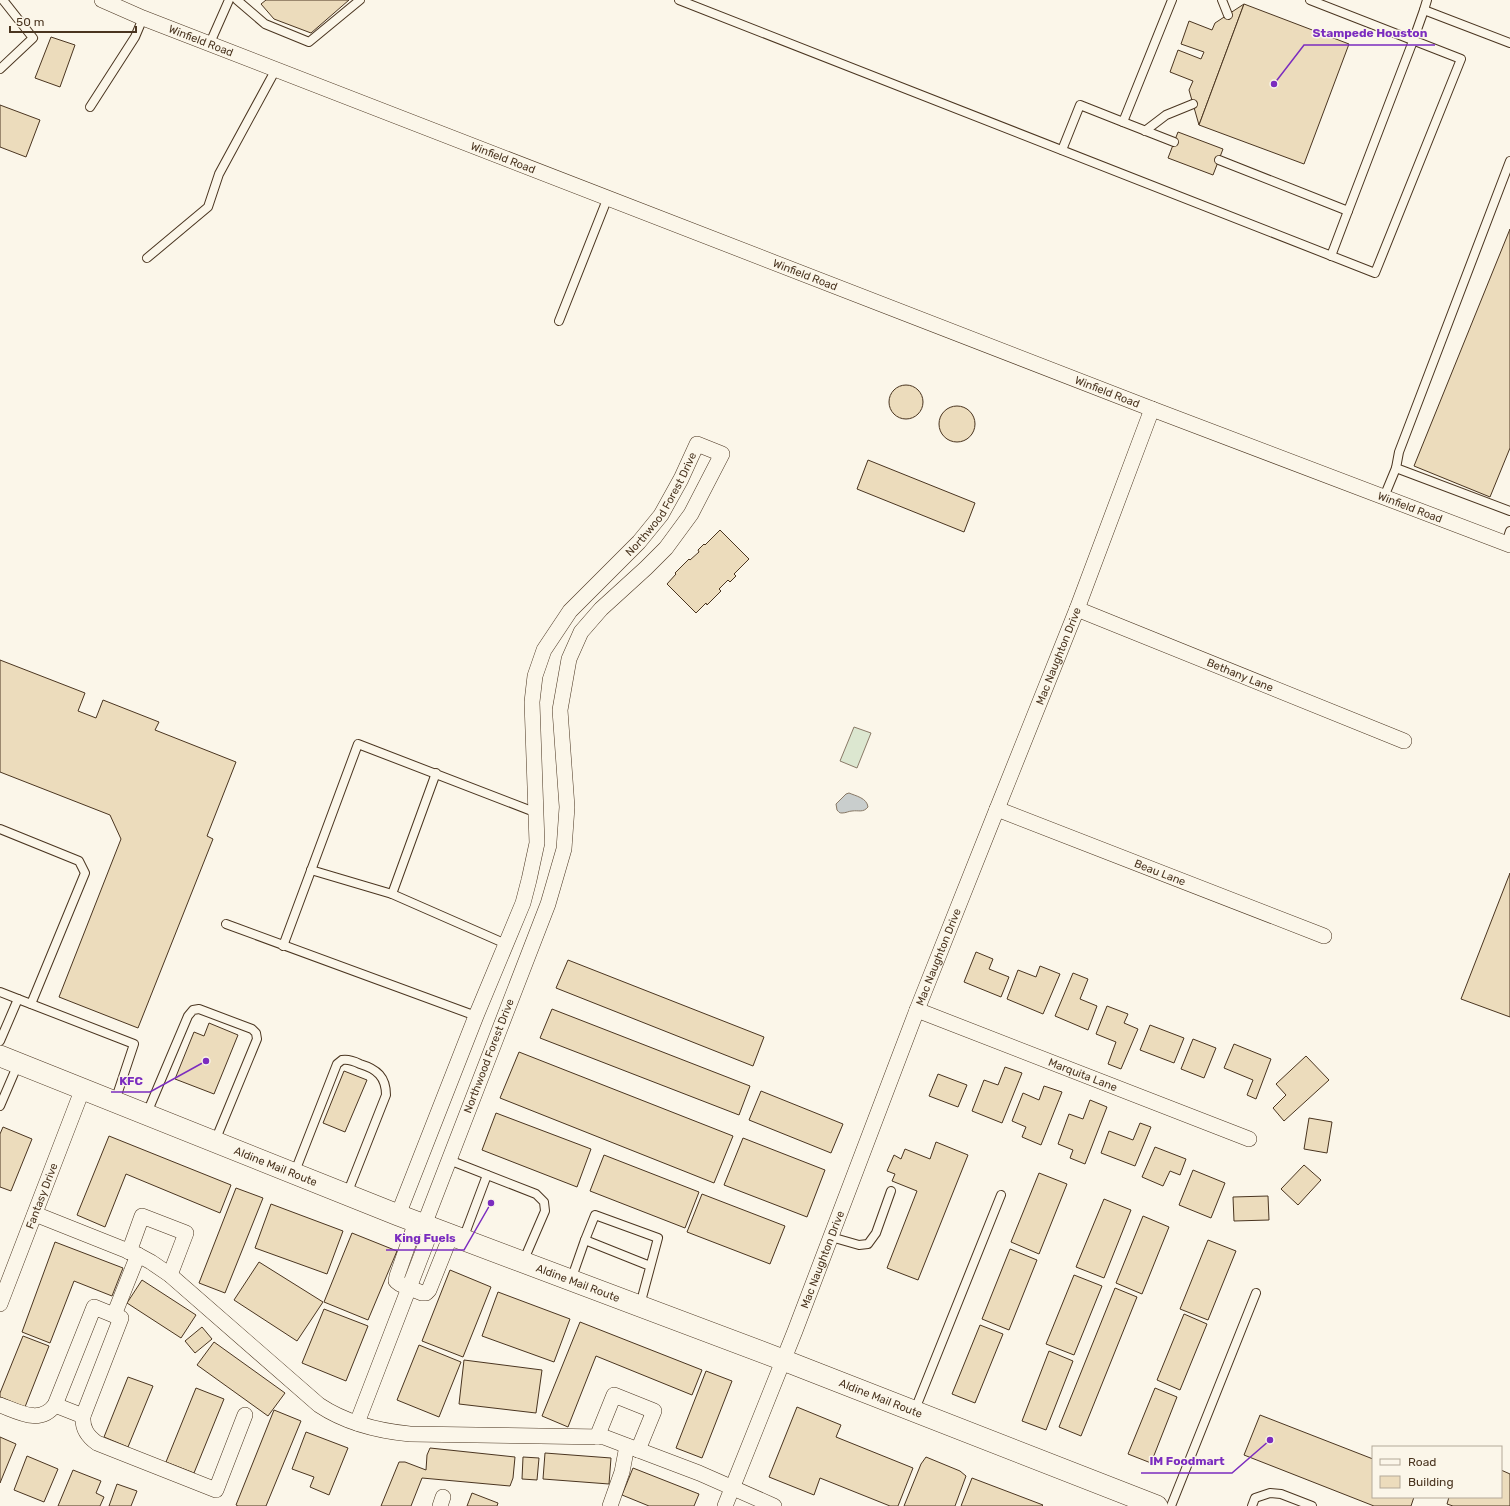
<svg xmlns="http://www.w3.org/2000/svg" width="1510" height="1506" font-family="Rubik,sans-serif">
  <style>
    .green { fill: #dce7d0; stroke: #887966 }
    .water { fill: #c9cecd; stroke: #887966 }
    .building { fill: #ecdcbc; stroke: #4a3520 }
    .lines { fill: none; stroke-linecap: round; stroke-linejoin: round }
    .service-casing { stroke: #4a3520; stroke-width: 10 }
    .minor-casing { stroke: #4a3520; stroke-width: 16 }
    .secondary-casing { stroke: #4a3520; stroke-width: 22 }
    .service { stroke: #fbf6e9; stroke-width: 8 }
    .minor { stroke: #fbf6e9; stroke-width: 15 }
    .secondary { stroke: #fbf6e9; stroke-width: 21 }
    .labels { text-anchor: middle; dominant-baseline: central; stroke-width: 3; stroke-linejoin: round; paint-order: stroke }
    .street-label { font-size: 11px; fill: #4a3520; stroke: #fbf6e9 }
    .leader { fill: none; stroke: #7b2cbf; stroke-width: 1.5 }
    .callout-dot { fill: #7b2cbf; stroke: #fbf6e9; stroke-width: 1.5 }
    .callout-label { font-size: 12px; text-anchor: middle; font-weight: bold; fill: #7b2cbf; stroke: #fbf6e9; stroke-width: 3; stroke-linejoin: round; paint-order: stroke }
  </style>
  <rect width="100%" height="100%" fill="#fbf6e9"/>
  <polygon class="green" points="854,727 871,733 857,768 840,761"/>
  <path class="water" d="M 849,793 C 856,796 867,798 868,807 C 863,813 859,810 852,811 C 849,811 846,813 842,813 C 839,813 839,812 837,810 L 836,804 L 846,794 Z"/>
  <g class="building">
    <polygon points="266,0 349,0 311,33 274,19 261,4"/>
    <polygon points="1244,4 1199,125 1189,90 1193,81 1170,72 1178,50 1201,59 1204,52 1181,44 1189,21 1212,30 1215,23"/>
    <polygon points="1244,4 1349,44 1304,164 1199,125"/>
    <polygon points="51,37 75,45 60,87 35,78"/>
    <polygon points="0,105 40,120 26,157 0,147"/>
    <polygon points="1178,132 1223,149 1213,175 1168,158"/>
    <polygon points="1510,229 1510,448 1490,497 1414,466"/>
    <circle cx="906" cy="402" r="17"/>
    <circle cx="957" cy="424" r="18"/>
    <polygon points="868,460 975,503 964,532 857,489"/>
    <polygon points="720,530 749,559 734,574 736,576 730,582 728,580 719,589 721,591 707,605 706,603 696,613 667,584 676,574 675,573 689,559 690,560 699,552 698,550 704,544 705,545"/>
    <polygon points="0,660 85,693 78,711 96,718 103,700 159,722 155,730 236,762 207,836 213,839 138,1028 59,997 121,839 110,815 0,772"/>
    <polygon points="1510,873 1510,1017 1461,999"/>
    <polygon points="976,952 993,959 989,969 1009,977 1001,997 964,982"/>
    <polygon points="568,960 764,1037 753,1066 556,988"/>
    <polygon points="1040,966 1060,974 1043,1014 1007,999 1018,970 1036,977"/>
    <polygon points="1073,973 1088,979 1080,999 1097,1006 1088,1030 1055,1016"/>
    <polygon points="1107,1006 1128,1014 1124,1023 1138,1029 1121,1069 1108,1064 1116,1042 1096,1034"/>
    <polygon points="552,1009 750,1086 739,1115 540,1038"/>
    <polygon points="209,1023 238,1035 214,1094 175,1079 194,1032 204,1036"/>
    <polygon points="1150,1025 1184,1038 1174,1063 1140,1050"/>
    <polygon points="1193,1039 1216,1048 1204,1078 1181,1069"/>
    <polygon points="1234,1044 1271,1059 1256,1099 1247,1095 1253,1080 1224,1068"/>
    <polygon points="519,1052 733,1136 714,1183 500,1098"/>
    <polygon points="1306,1056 1329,1080 1284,1121 1273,1108 1286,1095 1276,1084"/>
    <polygon points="1005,1067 1022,1073 1002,1123 972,1111 984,1080 998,1085"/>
    <polygon points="344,1071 367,1080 345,1132 323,1123"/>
    <polygon points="938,1074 967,1085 958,1107 929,1096"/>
    <polygon points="1044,1086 1062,1092 1041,1145 1022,1137 1026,1127 1012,1121 1023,1093 1039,1100"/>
    <polygon points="761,1091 843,1124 831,1153 749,1120"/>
    <polygon points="1090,1100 1107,1107 1085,1164 1070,1158 1073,1150 1058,1144 1069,1114 1083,1119"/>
    <polygon points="496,1113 591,1149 577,1187 482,1150"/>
    <polygon points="1309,1118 1332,1122 1327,1153 1304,1149"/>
    <polygon points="1140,1123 1151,1127 1135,1166 1101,1153 1109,1131 1133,1140"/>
    <polygon points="3,1127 32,1139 11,1191 0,1187 0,1134"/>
    <polygon points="109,1136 231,1185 220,1213 126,1174 105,1227 77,1215"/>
    <polygon points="743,1138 825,1170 807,1217 724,1185"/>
    <polygon points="936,1142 968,1155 918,1280 887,1268 917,1191 892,1181 895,1174 887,1171 894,1155 901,1159 905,1149 930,1159"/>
    <polygon points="1155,1147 1186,1159 1180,1175 1170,1171 1163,1186 1142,1177"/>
    <polygon points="604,1155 699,1192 685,1228 590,1191"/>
    <polygon points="1304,1165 1321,1180 1298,1205 1281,1189"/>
    <polygon points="1193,1170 1225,1183 1211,1218 1179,1205"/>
    <polygon points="1039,1173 1067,1184 1039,1254 1011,1242"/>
    <polygon points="236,1188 263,1198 225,1293 199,1283"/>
    <polygon points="702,1194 785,1226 770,1264 687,1232"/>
    <polygon points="1268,1196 1269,1220 1234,1221 1233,1197"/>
    <polygon points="1104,1199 1131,1210 1104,1278 1076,1267"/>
    <polygon points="271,1204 343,1231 327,1274 255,1248"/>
    <polygon points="1143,1216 1169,1227 1142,1294 1116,1283"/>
    <polygon points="352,1233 397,1251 368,1320 324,1302"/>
    <polygon points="1208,1240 1236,1251 1208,1320 1180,1309"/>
    <polygon points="55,1242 123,1268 112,1296 74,1281 50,1343 22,1332"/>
    <polygon points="1010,1249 1037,1260 1009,1330 982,1319"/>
    <polygon points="259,1262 323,1302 297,1341 234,1300"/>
    <polygon points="450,1270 491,1287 463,1357 422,1341"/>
    <polygon points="1074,1275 1102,1286 1074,1355 1046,1344"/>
    <polygon points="142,1280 196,1315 181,1338 127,1303"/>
    <polygon points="1115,1288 1137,1297 1081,1436 1059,1427"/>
    <polygon points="498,1292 570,1319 554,1362 482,1336"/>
    <polygon points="324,1309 368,1326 346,1381 302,1363"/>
    <polygon points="1184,1314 1207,1324 1180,1390 1157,1380"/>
    <polygon points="580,1322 702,1370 692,1395 596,1356 568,1427 542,1416"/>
    <polygon points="980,1325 1003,1334 975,1403 952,1394"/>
    <polygon points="202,1327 212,1339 195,1353 185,1341"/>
    <polygon points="23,1336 49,1346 25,1407 0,1397 0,1393"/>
    <polygon points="214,1342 285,1393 268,1416 197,1365"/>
    <polygon points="419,1345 461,1362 439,1417 397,1400"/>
    <polygon points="1049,1351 1073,1361 1046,1430 1022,1421"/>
    <polygon points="464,1360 542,1370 536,1413 459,1404"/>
    <polygon points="706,1371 732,1381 702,1458 676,1448"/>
    <polygon points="128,1377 153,1386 128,1447 104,1437"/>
    <polygon points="196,1388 224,1399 194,1473 166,1462"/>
    <polygon points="1155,1388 1177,1397 1151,1463 1128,1454"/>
    <polygon points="797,1407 841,1425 836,1437 913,1468 898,1506 890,1506 820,1478 814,1495 769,1477"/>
    <polygon points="274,1410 301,1421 266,1506 238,1506 236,1505"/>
    <polygon points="1260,1415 1373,1459 1373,1497 1414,1497 1411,1506 1374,1506 1244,1455"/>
    <polygon points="306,1432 348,1448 329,1495 310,1487 314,1477 292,1469"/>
    <polygon points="0,1437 16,1444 0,1483"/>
    <polygon points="430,1448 515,1457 513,1478 510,1486 422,1478 411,1506 381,1506 399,1462 405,1462 426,1470 427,1455"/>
    <polygon points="545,1453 611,1458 609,1484 543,1479"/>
    <polygon points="27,1456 58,1469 44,1502 14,1490"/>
    <polygon points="523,1457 539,1458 537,1480 522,1479"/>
    <polygon points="926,1457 960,1471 966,1476 955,1506 904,1506 921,1464"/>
    <polygon points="633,1468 699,1494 694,1506 649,1506 622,1495"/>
    <polygon points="73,1470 101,1481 96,1493 104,1497 100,1506 58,1506"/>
    <polygon points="1501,1470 1510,1474 1510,1506 1453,1506 1447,1504 1449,1497 1501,1497"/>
    <polygon points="972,1478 1043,1505 1042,1506 961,1506"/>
    <polygon points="117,1484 137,1491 131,1506 109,1506"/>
    <polygon points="472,1493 498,1503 497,1506 467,1506"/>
  </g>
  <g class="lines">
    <g class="service-casing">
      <g id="service">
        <polyline points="237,0 265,24 309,42 360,0"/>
        <polyline points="679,0 1375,273 1461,59 1310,0"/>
        <polyline points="1222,0 1228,15"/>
        <polyline points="1427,0 1424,10 1510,43"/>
        <polyline points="210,43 229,0"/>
        <polyline points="0,69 33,38 3,0"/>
        <polyline points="90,107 135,37 143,18"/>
        <polyline points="1123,122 1174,142"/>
        <polyline points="1145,131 1166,115 1193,104"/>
        <polyline points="1062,150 1080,105 1123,122 1172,0"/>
        <polyline points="1219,160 1348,211 1413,41 1424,10"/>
        <polyline points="1510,161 1399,452 1396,468 1510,511"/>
        <polyline points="1331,256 1348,211"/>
        <polyline points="147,258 208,207 219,174 276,69"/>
        <polyline points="559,321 608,197"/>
        <polyline points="1384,497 1396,468"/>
        <polyline points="1506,543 1510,531"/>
        <polyline points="0,829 79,861 85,873 31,1004"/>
        <polyline points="311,870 392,894 506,944"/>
        <polyline points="392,894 436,773"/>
        <polyline points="226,924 476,1016"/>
        <polyline points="283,946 358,744 537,813"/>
        <polyline points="0,992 18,999"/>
        <polyline points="0,1041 18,999 134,1044 115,1101"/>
        <polyline points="0,1106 18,1064"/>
        <polyline points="147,1113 188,1016 193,1010 199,1009 252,1029 256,1033 257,1039 215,1141"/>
        <polyline points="449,1160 536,1194 544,1202 545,1211 523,1262"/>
        <path d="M 294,1174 L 337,1064 L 342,1060 C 348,1059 354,1061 360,1064 C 377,1069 386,1077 386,1095 L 347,1194"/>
        <polyline points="831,1237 859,1245 868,1244 876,1233 891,1191"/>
        <polyline points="463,1239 487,1175"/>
        <polyline points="571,1280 585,1240"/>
        <polyline points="640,1305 658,1238 595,1215 585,1240 650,1266"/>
        <polyline points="914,1412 1001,1195"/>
        <polyline points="1171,1506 1256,1293"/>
        <polyline points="1252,1506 1255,1498 1270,1493 1281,1494 1312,1506"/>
      </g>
    </g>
    <g class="minor-casing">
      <g id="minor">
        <path id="s1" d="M 102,0 L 143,18 L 1152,409 L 1510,545"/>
        <path id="s2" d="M 1077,609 L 1404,741"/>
        <path id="s3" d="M 997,809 L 1324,936"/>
        <path id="s4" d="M 917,1010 L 1249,1139"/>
        <path d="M 35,1214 L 138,1255 L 151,1262 L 170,1275 L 319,1405 C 346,1423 379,1431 410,1434 L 604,1437 L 699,1473 L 774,1506"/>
        <path id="s5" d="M 398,1215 L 476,1016 L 523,903 L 529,880 L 537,843 L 532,702 L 535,676 L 544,650 L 570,611 L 639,542 L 661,515 L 681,479 L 697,444 L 722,454 L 691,514 L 666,548 L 646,568 L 601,609 L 581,632 L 569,659 L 560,710 L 567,807 L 564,849 L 548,904 L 424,1225"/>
        <polyline points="416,1222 397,1276 396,1281 400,1284 422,1293 426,1293 429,1290 451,1235"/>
        <polyline points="129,1252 142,1216 186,1233 170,1275"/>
        <path id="s6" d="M 0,1304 L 83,1088"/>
        <polyline points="114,1315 138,1255"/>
        <path d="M 0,1405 C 19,1412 40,1425 55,1405 L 94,1307 L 121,1318 L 83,1416 C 82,1428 87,1436 97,1443 L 216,1490 L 245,1415"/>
        <polyline points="55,1405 83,1416"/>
        <polyline points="357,1423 432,1228"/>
        <polyline points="597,1437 614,1395 654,1411 638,1450"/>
        <polyline points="440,1506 443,1497"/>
        <polyline points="610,1506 622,1472 627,1446"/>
        <path id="s7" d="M 725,1506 L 795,1331 L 917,1010 L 997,809 L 1077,609 L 1152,409"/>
      </g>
    </g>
    <g class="secondary-casing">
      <g id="secondary">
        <path id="s8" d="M 0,1056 L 398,1215 L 783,1360 L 1157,1506"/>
      </g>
    </g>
    <use href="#service" class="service"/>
    <use href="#minor" class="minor"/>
    <use href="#secondary" class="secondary"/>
  </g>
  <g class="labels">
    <g class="street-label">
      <text stroke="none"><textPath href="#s1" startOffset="107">Winfield Road</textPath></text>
      <text stroke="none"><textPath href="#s1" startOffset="431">Winfield Road</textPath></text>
      <text stroke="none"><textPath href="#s1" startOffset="755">Winfield Road</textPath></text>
      <text stroke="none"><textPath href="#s1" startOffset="1079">Winfield Road</textPath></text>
      <text stroke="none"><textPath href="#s5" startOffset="781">Northwood Forest Drive</textPath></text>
      <text stroke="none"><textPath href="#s1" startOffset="1403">Winfield Road</textPath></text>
      <text stroke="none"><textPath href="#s7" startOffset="913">Mac Naughton Drive</textPath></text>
      <text stroke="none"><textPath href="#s2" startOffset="176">Bethany Lane</textPath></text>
      <text stroke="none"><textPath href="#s3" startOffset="175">Beau Lane</textPath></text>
      <text stroke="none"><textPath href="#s7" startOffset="589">Mac Naughton Drive</textPath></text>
      <text transform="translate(489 1056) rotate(-69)">Northwood Forest Drive</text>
      <text stroke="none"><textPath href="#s4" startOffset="178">Marquita Lane</textPath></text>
      <text stroke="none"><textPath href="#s8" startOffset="297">Aldine Mail Route</textPath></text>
      <text stroke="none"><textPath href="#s6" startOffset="116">Fantasy Drive</textPath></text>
      <text stroke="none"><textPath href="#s7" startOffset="265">Mac Naughton Drive</textPath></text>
      <text stroke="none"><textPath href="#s8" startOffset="621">Aldine Mail Route</textPath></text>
      <text stroke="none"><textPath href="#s8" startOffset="945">Aldine Mail Route</textPath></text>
    </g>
  </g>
  <path class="leader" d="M1274 84L1304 45H1435M206 1061L150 1092H111M491 1203L464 1250H386M1270 1440L1232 1473H1141"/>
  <g class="callout-dot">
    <circle cx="1274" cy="84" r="4"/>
    <circle cx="206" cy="1061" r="4"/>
    <circle cx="491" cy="1203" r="4"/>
    <circle cx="1270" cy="1440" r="4"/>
  </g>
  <g class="callout-label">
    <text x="1370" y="37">Stampede Houston</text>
    <text x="131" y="1085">KFC</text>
    <text x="425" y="1242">King Fuels</text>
    <text x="1187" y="1465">IM Foodmart</text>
  </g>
  <rect x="1372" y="1446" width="130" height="52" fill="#fbf6e9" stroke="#b4a999"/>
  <rect x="1380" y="1459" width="20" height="6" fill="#fbf6e9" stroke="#b4a999"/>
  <text x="1408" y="1466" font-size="12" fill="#4a3520">Road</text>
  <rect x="1380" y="1476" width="20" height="12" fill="#ecdcbc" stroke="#b4a999"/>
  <text x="1408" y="1486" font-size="12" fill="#4a3520">Building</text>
  <path d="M10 26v6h126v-6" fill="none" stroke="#4a3520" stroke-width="2"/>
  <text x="16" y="26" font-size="12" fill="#4a3520" stroke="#fbf6e9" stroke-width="3" paint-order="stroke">50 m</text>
</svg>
